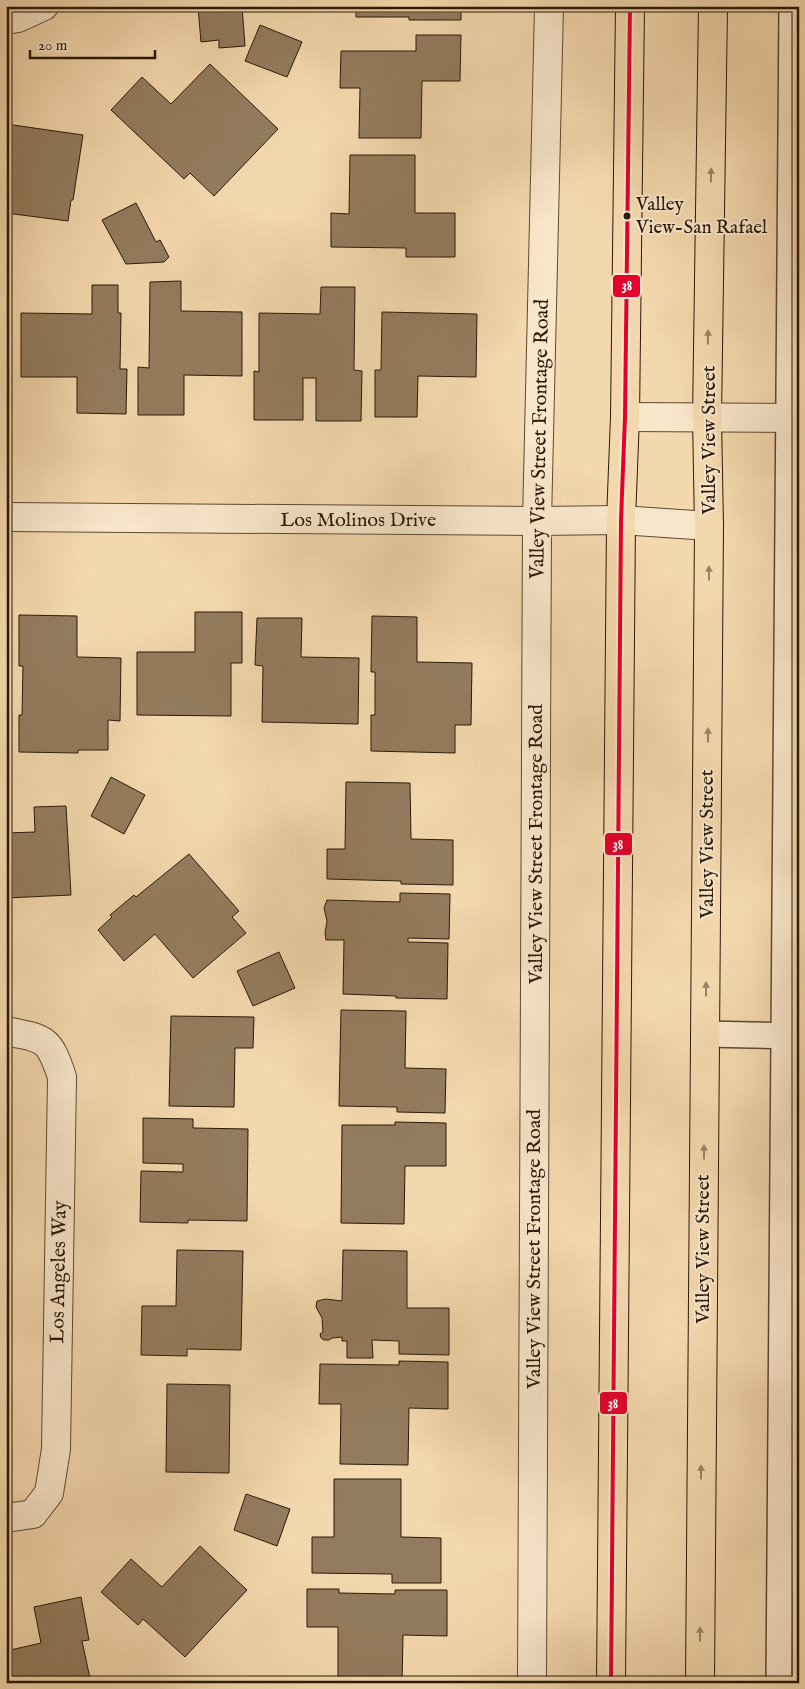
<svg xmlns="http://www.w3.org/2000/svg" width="805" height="1689" font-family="'IM FELL English',serif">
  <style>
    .building { fill: #937c5e; stroke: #2a1909 }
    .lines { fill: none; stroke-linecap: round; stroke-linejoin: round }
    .lane-casing { stroke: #5c4932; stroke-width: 28 }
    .street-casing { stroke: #5c4932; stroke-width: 30 }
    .primary-casing { stroke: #2a1909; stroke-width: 30 }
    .lane { stroke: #f8e6ca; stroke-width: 25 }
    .street { stroke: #f8e6ca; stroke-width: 28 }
    .primary { stroke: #f4d8ad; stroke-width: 28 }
    .bus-1-casing { stroke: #f8e6ca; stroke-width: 8 }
    .bus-1 { stroke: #e4002b; stroke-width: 4 }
    .oneway { fill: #998263 }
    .bus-dot { fill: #2a1909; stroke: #f8e6ca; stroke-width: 2 }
    .labels { text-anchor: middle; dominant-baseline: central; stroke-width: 4; stroke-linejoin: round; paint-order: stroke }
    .bus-label { font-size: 19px; fill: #2a1909; stroke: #f8e6ca; text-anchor: start }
    .street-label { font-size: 20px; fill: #2a1909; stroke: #f8e6ca }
    .line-badge { stroke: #f8e6ca; stroke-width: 2 }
    .badge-label { font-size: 14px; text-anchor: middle; font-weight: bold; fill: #fff }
  </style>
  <rect width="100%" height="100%" fill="#f4d8ad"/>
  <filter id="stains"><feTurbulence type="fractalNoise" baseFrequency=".004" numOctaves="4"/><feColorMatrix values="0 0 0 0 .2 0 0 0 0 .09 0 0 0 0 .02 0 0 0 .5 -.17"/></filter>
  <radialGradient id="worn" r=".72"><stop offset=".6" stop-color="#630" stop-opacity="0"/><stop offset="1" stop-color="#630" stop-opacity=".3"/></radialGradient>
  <g class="building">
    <polygon points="172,6 242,6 245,46 219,48 219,40 201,42 198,7 172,10"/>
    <polygon points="356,6 461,6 461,20 409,20 409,17 356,17"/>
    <polygon points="260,25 302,42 287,77 245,61"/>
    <polygon points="416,35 461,35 460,81 422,81 421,138 359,138 360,88 340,88 341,51 416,51"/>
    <polygon points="210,64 278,129 214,196 190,173 184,179 111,110 142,77 171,104"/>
    <polygon points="6,124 83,135 73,200 71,200 68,221 6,213"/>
    <polygon points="350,155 415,155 415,213 455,213 455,257 406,257 406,248 331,247 331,213 349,214"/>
    <polygon points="136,203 156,242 160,240 169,257 164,262 126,264 102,220"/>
    <polygon points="181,281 181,311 242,312 242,376 184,375 184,415 138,415 138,367 149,368 150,282"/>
    <polygon points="92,285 118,285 118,313 121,313 120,369 127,369 126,414 77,413 77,377 21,377 21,313 92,314"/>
    <polygon points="321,287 355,287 354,370 362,371 361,421 316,421 316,378 303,378 303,420 254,420 254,371 259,372 259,313 320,314"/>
    <polygon points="382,312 477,314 476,377 418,376 417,417 375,417 375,370 381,370"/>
    <polygon points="195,612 242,612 242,663 231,663 231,716 137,715 137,652 195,652"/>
    <polygon points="19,615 77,616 77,657 121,658 120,721 108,720 108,750 78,750 78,753 19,752 19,715 22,715 23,666 19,666"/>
    <polygon points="372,616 417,617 417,662 472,663 471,725 455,725 455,753 371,751 371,715 375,715 375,672 371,672"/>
    <polygon points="257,618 302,618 301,657 359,658 358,724 262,722 263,666 255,665"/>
    <polygon points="111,777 145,795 124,834 91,816"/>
    <polygon points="346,782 410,783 411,839 453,840 453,885 401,884 401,881 327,879 327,849 345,849"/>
    <polygon points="66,806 71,895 6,898 6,833 35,832 34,807"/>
    <polygon points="189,854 239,911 232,917 246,933 193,978 155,934 124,961 98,930 112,917 110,915 134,895 136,897"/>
    <polygon points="400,893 450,894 449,939 408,938 408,942 448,943 447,999 396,998 396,996 343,994 344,940 326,940 325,933 327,921 324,908 327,900 400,902"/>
    <polygon points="279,952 295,988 253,1006 237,971"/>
    <polygon points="341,1010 406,1011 405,1068 446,1069 445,1113 397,1112 397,1107 339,1106"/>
    <polygon points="171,1016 254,1017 253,1048 235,1048 234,1107 169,1106"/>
    <polygon points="143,1118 193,1119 193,1128 248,1129 247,1221 188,1220 188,1223 140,1222 141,1171 183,1172 183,1164 143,1163"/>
    <polygon points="395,1122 446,1123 446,1166 405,1166 404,1224 341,1223 342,1125 395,1125"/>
    <polygon points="177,1250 243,1251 241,1350 187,1349 187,1356 141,1355 142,1306 176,1306"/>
    <polygon points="343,1250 407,1251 407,1308 449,1308 449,1355 399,1354 399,1341 372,1340 373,1358 347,1358 347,1341 342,1341 342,1337 332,1338 329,1340 324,1340 321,1338 320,1334 323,1332 322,1318 316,1307 317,1301 326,1299 342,1301"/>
    <polygon points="399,1361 448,1362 448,1409 409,1408 408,1465 340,1464 341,1404 319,1404 320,1364 399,1365"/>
    <polygon points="167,1384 230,1385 229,1473 166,1472"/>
    <polygon points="334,1479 401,1479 401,1537 441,1538 441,1583 392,1583 392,1574 312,1573 312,1537 334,1537"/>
    <polygon points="246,1494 290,1509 277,1546 234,1530"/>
    <polygon points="200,1546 247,1590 185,1657 143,1619 138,1625 101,1592 131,1559 162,1587"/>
    <polygon points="307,1589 339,1589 339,1593 395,1594 395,1590 447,1590 447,1636 403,1635 402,1683 338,1683 338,1627 307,1627"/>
    <polygon points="81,1597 89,1640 82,1641 91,1683 6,1683 6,1651 41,1643 34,1607"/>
  </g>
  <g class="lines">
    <g class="lane-casing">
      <g id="lane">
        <polyline points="705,1034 799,1036"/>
        <polyline points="779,1683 792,6"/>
      </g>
    </g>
    <g class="street-casing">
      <g id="street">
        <polyline points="6,20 18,18 44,6"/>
        <polyline points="625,417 799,418"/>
        <polyline points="6,517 537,521 621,520 709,526"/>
        <path d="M 6,1031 C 46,1039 49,1038 62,1077 L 56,1449 L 49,1493 L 33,1514 L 6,1518"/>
        <polyline points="532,1683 537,521 549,6"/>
      </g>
    </g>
    <g class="primary-casing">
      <g id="primary">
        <polyline points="611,1683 621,520 625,417 630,6"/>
        <polyline points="700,1683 709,526 707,418 713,6"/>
      </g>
    </g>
    <use href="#lane" class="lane"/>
    <use href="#street" class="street"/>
    <use href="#primary" class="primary"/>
    <g class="bus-1-casing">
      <polyline id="bus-1" points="611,1683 621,520 625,417 630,6"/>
    </g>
    <use href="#bus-1" class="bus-1"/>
  </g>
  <defs><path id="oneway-solid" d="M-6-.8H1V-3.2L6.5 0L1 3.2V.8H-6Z" transform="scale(1.25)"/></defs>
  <g class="oneway">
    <use href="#oneway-solid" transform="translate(711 175) rotate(-89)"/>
    <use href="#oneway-solid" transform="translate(708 337) rotate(-89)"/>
    <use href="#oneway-solid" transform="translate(709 573) rotate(-90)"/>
    <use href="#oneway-solid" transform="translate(708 735) rotate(-90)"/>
    <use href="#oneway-solid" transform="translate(706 989) rotate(-90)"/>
    <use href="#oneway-solid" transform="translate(704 1152) rotate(-90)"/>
    <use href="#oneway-solid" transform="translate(701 1472) rotate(-90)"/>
    <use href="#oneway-solid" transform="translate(700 1634) rotate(-90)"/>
  </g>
  <circle class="bus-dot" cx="627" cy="216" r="4.5"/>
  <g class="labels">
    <g class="bus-label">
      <text x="636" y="205">Valley<tspan x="636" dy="23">View-San Rafael</tspan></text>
    </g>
    <g class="street-label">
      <text transform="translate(540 439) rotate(-89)">Valley View Street Frontage Road</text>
      <text transform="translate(709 440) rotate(-90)">Valley View Street</text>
      <text x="358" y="520">Los Molinos Drive</text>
      <text transform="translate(536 844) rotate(-90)">Valley View Street Frontage Road</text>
      <text transform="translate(707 844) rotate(-90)">Valley View Street</text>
      <text transform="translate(534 1249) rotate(-90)">Valley View Street Frontage Road</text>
      <text transform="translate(703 1249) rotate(-90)">Valley View Street</text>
      <text transform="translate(59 1272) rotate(-89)">Los Angeles Way</text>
    </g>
  </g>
  <g class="line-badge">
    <rect x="612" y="274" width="29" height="24" rx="5" fill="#e4002b"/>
    <rect x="604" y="832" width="29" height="24" rx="5" fill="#e4002b"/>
    <rect x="599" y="1391" width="29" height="24" rx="5" fill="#e4002b"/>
  </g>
  <g class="badge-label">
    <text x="627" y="290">38</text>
    <text x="618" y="849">38</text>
    <text x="613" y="1408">38</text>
  </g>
  <rect width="805" height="1689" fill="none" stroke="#f4d8ad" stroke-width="25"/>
  <rect x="8" y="8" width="790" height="1674" fill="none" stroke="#2a1909" stroke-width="2.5"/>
  <rect x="12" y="12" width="780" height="1664" fill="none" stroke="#2a1909"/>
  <path d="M30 50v8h125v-8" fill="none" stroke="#2a1909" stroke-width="2.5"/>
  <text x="38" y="50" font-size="15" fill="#2a1909" stroke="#f8e6ca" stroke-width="4" paint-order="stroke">20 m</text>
  <rect width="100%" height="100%" filter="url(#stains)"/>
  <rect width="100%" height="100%" fill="url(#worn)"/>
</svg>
